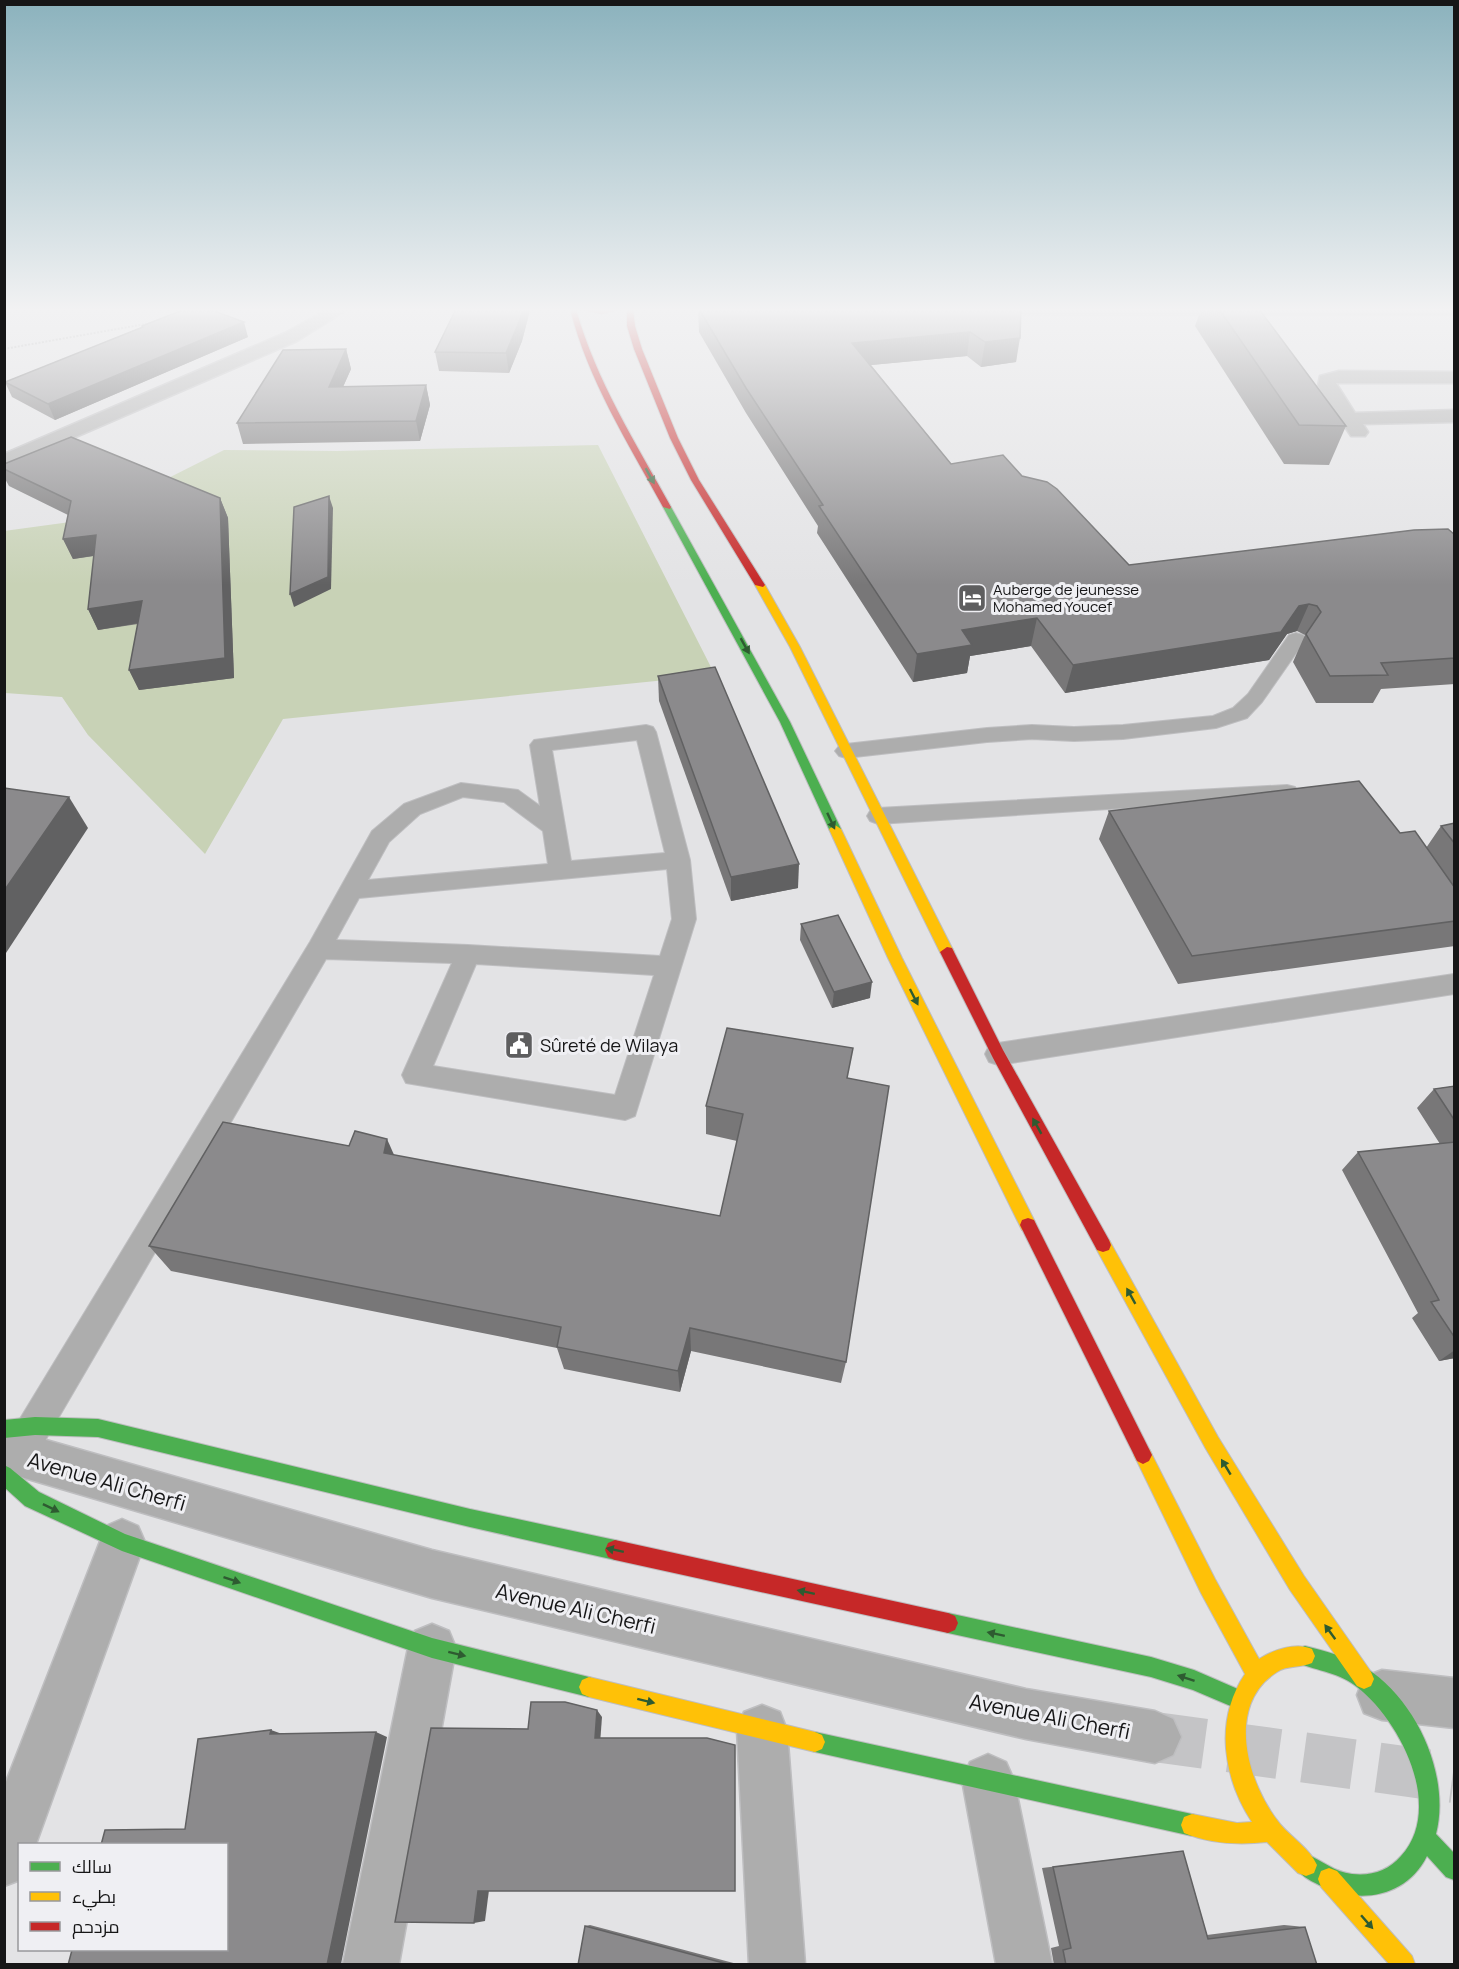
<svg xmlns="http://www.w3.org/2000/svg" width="1459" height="1969" font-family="Manrope,Cairo,sans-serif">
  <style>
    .green { fill: #c8d2b6 }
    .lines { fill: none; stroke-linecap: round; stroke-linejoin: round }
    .street-tunnel { stroke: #c4c4c6; stroke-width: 50; stroke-dasharray: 50 25; stroke-linecap: butt }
    .lane-casing { stroke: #bebec0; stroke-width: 2 }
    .street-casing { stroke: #bebec0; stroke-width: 3 }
    .fast-casing { stroke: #bebec0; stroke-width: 2 }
    .slow-casing { stroke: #bebec0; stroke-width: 2 }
    .jam-casing { stroke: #bebec0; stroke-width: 2 }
    .path { stroke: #ababab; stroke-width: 2; stroke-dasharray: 2 1.5; stroke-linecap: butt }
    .lane { fill: #adadad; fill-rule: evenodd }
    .street { fill: #adadad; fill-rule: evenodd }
    .fast { fill: #4caf50; fill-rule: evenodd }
    .slow { fill: #ffc107; fill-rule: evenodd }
    .jam { fill: #c62828; fill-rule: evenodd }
    .wall { fill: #787778 }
    .shaded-wall { fill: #616162 }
    .building { fill: #8b8a8c; stroke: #616162; stroke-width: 1.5 }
    .oneway { fill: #2e5b31 }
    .labels { text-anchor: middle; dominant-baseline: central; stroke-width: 6; stroke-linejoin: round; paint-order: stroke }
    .far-poi-label { font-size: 15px; fill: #161617; stroke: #efeff3; text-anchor: start }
    .poi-label { font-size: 18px; fill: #161617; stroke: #efeff3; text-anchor: start }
    .near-street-label { font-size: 21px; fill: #161617; stroke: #efeff3 }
  </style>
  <rect width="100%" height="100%" fill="#e3e3e5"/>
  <polygon class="green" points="598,445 715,675 283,719 205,854 88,735 62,697 5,693 4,531 85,520 224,450 337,451"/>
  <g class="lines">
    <polyline class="street-tunnel" points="1155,1737 1454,1778"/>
    <g class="lane-casing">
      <g id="lane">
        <polygon points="1296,633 1303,635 1306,639 1262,702 1247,718 1216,728 1123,739 1074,741 1032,739 987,742 846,758 839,756 835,751 839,746 846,744 987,728 1032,725 1074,727 1123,725 1213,716 1233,708 1248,694 1289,635"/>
        <path d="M 646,725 L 653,727 L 656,732 L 690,860 L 696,919 L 635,1116 L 625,1120 L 406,1083 L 402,1075 L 452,963 L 326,959 L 42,1446 L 30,1451 L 18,1446 L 13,1434 L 18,1422 L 310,942 L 372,831 L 404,804 L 461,783 L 518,790 L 540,806 L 530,745 L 534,740 ZM 637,740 L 665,853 L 571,861 L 552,750 ZM 463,797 L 504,802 L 543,831 L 548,864 L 368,880 L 389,842 L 420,814 ZM 667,869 L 672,919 L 660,956 L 468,945 L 336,940 L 359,898 ZM 476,964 L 654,975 L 615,1095 L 433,1066 Z"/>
        <polygon points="1287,785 1295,787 1298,792 1295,797 878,824 870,821 867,816 870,811 878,808"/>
        <polygon points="1454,974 1454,994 998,1065 989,1062 985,1054 989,1046 998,1043"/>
      </g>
    </g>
    <g class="street-casing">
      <g id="street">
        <polygon points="328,309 348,309 297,341 4,468 4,454 285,333"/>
        <polygon points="979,309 1454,309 1454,315 987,314"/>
        <polygon points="1339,371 1454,372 1454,383 1336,383 1355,413 1454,410 1454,422 1363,424 1368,432 1365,436 1351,436 1318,386 1320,376"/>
        <polygon points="4,1428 432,1550 1026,1689 1155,1711 1173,1719 1181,1737 1173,1755 1155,1763 1026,1739 432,1598 4,1472"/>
        <polygon points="122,1519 138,1526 145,1542 36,1844 20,1844 20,1880 4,1886 4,1787 106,1526"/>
        <polygon points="432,1624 449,1631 456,1648 399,1964 343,1964 408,1648 415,1631"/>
        <polygon points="1382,1670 1454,1678 1454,1728 1382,1720 1364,1713 1357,1695 1364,1677"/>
        <polygon points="762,1705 780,1712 787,1730 805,1964 749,1964 737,1730 744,1712"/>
        <polygon points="988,1754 1006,1762 1014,1780 1052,1964 996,1964 962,1780 970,1762"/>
      </g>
    </g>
    <g class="fast-casing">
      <g id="fast">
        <polygon points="667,504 671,507 790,722 841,829 839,832 831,832 829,829 780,722 663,507"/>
        <polygon points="35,1417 98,1419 470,1509 615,1540 622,1543 625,1550 622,1557 615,1560 470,1527 98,1437 35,1435 4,1438 4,1420"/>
        <polygon points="4,1465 10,1468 39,1492 125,1534 432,1638 589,1677 596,1680 599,1687 596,1694 589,1697 432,1658 122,1551 25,1506 4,1487"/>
        <polygon points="948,1613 1151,1657 1194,1670 1247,1693 1250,1700 1247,1707 1240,1710 1193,1690 1151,1677 948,1633 941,1630 938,1623 941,1616"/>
        <path d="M 1305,1646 C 1326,1651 1347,1657 1366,1668 C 1416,1699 1451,1776 1436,1834 L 1454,1853 L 1454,1880 L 1446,1877 L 1427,1856 C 1406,1898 1358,1905 1319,1885 C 1309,1880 1299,1875 1295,1865 L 1298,1857 L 1306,1854 C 1322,1860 1334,1872 1352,1874 C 1372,1876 1388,1871 1401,1856 C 1445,1808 1400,1720 1357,1687 C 1340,1673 1318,1671 1298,1663 L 1295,1656 L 1298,1649 Z"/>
        <polygon points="815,1732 1192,1814 1200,1817 1203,1825 1200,1833 1192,1836 815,1752 808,1749 805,1742 808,1735"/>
      </g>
    </g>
    <g class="slow-casing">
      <g id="slow">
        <polygon points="760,582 765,585 800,647 954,952 952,956 947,957 940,952 790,647 755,585"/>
        <polygon points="835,825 841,829 902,958 1034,1220 1036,1225 1034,1230 1028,1232 1022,1230 888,958 829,829"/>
        <polygon points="1103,1238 1109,1240 1218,1437 1304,1576 1371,1672 1374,1679 1371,1686 1364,1689 1357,1686 1290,1590 1206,1449 1097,1250 1095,1245 1097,1240"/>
        <path d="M 1143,1446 L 1149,1449 L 1215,1579 L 1259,1659 C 1273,1650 1296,1642 1312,1649 L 1315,1656 L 1312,1663 C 1301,1668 1287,1665 1277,1672 C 1224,1705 1248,1785 1280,1824 C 1292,1838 1310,1849 1317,1865 L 1314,1873 L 1306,1876 L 1298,1873 L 1267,1842 C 1239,1845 1211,1844 1184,1833 L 1181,1825 L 1184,1817 L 1192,1814 L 1237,1823 L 1252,1822 C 1223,1778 1214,1720 1245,1674 L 1201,1593 L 1137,1461 L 1134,1455 L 1137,1449 Z"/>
        <polygon points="589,1677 815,1732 822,1735 825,1742 822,1749 815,1752 589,1697 582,1694 579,1687 582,1680"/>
        <polygon points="1329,1868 1337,1871 1412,1956 1415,1964 1389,1964 1321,1887 1318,1879 1321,1871"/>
      </g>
    </g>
    <g class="jam-casing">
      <g id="jam">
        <path d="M 570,309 L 576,309 C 596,381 636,443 671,507 L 670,509 L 663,507 C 628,443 588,380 570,309 Z"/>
        <polygon points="577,309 623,309 602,314"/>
        <polygon points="627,309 633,309 635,326 642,349 678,438 699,480 765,585 763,587 755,585 691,480 670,438 634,349 627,326"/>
        <polygon points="947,947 952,948 1003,1050 1109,1240 1111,1245 1109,1250 1103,1252 1097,1250 993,1058 940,952"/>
        <polygon points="1028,1218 1034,1220 1149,1449 1152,1455 1149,1461 1143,1464 1137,1461 1020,1225 1022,1220"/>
        <polygon points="615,1540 948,1613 955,1616 958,1623 955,1630 948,1633 615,1560 608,1557 605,1550 608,1543"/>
      </g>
    </g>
    <g class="path">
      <polyline points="212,312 225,309"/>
      <polyline points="4,349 151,323"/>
    </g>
    <use href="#lane" class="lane"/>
    <use href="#street" class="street"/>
    <use href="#fast" class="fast"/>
    <use href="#slow" class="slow"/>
    <use href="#jam" class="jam"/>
  </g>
  <g class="wall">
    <polygon points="698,309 1021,309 1016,362 981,367 967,356 871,365 951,464 1022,476 1129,565 1455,535 1455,684 1381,689 1373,703 1316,703 1293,662 1305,635 1297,631 1287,634 1269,660 1065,693 1031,646 970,656 967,673 913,682 817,533 818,526 746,413 699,332"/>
    <polygon points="1201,309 1259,309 1346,426 1329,465 1284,464 1195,326"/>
    <polygon points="530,310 522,341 509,373 439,371 435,352"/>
    <polygon points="142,326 248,337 55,420 12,397 5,382 142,327"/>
    <polygon points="346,349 351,369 343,387 426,385 430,405 420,441 243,444 237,423"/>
    <polygon points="4,464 220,498 228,518 234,678 139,690 129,670 138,624 98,630 88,609 94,556 73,559 63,539 68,515 9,486 4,477"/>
    <polygon points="658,676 798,888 731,901 659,701"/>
    <polygon points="1109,811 1400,833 1426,848 1441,826 1455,823 1455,946 1178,984 1099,839"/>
    <polygon points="801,924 870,998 832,1008 800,940"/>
    <polygon points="848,1078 846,1362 841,1383 691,1351 680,1392 564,1369 557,1348 171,1271 149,1246 394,1155 720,1216 737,1141 706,1134 706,1106"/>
    <polygon points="1455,1086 1455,1358 1439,1361 1412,1318 1418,1313 1342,1170 1358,1152 1440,1144 1417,1108 1434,1089"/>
    <polygon points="1183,1851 1207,1935 1284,1925 1305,1927 1317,1965 1054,1965 1051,1948 1059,1946 1042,1868"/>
    <polygon points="590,1925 741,1965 578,1965 585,1926"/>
  </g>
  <g class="shaded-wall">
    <polygon points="523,309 530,309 530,310 522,341 509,373 506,353"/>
    <polygon points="244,322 248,337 55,420 48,404"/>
    <polygon points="970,332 967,356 850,367 852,343"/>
    <polygon points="1020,338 1016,362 981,367 985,342"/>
    <polygon points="346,349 351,369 334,407 329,387"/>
    <polygon points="426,385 430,405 420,441 416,421"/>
    <polygon points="329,496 333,508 331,589 294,607 290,594"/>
    <polygon points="220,498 228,518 234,678 139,690 129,670"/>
    <polygon points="96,535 105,554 73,559 63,539"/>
    <polygon points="142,601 151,621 98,630 88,609"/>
    <polygon points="1309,604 1297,631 1287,634 1269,660 1065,693 1073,665"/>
    <polygon points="1037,618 1031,646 970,656 967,673 913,682 917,654 962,630"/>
    <polygon points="69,797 88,828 4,956 4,891"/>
    <polygon points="799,864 798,888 731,901 731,877"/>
    <polygon points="872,982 870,998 832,1008 834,992"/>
    <polygon points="387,1139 399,1166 384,1153"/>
    <polygon points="690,1328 691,1351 680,1392 678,1371"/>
    <polygon points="1455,1350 1455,1358 1439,1361"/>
    <polygon points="597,1710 602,1717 600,1744 595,1738"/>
    <polygon points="271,1730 285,1735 270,1734"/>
    <polygon points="376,1732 387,1737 341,1964 342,1965 327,1965"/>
    <polygon points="489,1890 485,1921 474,1923 478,1891"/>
  </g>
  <g class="building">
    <polygon points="185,309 209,309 244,322 48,404 5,382 143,327 142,326"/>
    <polygon points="456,309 523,309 519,322 506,353 435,352"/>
    <polygon points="699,309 1021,309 1020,338 985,342 970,332 852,343 951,464 1003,455 1022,476 1047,482 1057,489 1129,565 1414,530 1448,529 1455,535 1455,658 1381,663 1388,675 1330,676 1306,634 1321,612 1317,606 1309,604 1299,606 1281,632 1073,665 1037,618 962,630 972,645 917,654 819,506 823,505 746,388"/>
    <polygon points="1219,309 1259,309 1346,426 1299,425"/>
    <polygon points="346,349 329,387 426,385 416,421 237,423 283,350"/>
    <polygon points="71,437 220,498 225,658 129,670 142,601 88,609 96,535 63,539 71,501 4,469 4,464"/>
    <polygon points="329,496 328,577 290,594 294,507"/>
    <polygon points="715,667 799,864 731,877 658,676"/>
    <polygon points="1359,781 1400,833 1415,831 1455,888 1455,921 1192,956 1109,811"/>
    <polygon points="4,788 69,797 4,891"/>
    <polygon points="1455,823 1455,844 1441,826"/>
    <polygon points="838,915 872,982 834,992 801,924"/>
    <polygon points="727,1028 853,1048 847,1078 889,1086 846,1362 690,1328 678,1371 557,1347 561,1327 149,1246 223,1122 349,1146 355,1131 387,1139 384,1153 720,1216 743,1114 706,1106"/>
    <polygon points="1455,1086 1455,1121 1434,1089"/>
    <polygon points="1455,1142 1455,1338 1431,1302 1439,1300 1358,1152"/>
    <polygon points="531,1702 565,1702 597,1710 595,1738 707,1738 735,1745 735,1891 478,1891 474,1923 395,1922 431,1728 528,1729"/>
    <polygon points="271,1730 270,1734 376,1732 327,1965 68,1965 72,1950 226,1950 226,1845 101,1845 105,1830 185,1829 198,1739"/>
    <polygon points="1183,1851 1208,1939 1305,1927 1317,1965 1066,1965 1063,1950 1071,1948 1053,1867"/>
    <polygon points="585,1926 731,1965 578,1965"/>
  </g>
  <defs><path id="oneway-solid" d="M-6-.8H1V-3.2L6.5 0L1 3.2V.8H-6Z" transform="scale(1.5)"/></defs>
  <g class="oneway">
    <use href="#oneway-solid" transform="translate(650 476) rotate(61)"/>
    <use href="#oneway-solid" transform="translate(745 646) rotate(61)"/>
    <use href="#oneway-solid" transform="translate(831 821) rotate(65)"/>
    <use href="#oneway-solid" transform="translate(914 997) rotate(63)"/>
    <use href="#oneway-solid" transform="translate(1037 1126) rotate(-119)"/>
    <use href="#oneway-solid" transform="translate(1131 1296) rotate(-119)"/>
    <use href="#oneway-solid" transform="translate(1226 1467) rotate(-121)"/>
    <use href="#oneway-solid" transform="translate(51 1508) rotate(26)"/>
    <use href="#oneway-solid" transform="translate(615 1550) rotate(-168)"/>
    <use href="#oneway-solid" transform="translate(232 1580) rotate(19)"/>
    <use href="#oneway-solid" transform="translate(806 1592) rotate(-168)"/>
    <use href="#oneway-solid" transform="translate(1330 1632) rotate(-126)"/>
    <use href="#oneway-solid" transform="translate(996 1634) rotate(-168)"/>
    <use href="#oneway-solid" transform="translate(457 1654) rotate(14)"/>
    <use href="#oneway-solid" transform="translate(1186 1678) rotate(-162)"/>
    <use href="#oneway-solid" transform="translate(646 1701) rotate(14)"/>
    <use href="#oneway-solid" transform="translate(1367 1922) rotate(49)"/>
  </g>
  <linearGradient id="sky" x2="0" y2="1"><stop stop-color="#8bb2bd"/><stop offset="0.53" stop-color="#f2f2f3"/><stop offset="1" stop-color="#f2f2f3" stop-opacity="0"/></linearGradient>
  <rect width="1459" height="585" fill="url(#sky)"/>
  <defs>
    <g id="hotel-square" transform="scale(1.5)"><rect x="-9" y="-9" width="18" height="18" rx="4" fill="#5e5e5f" stroke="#efeff3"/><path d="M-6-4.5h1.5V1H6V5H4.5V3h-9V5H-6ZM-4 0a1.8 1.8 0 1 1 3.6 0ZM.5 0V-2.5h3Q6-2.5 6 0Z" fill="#fff"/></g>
    <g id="civic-square" transform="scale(1.5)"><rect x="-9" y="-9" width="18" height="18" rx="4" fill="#5e5e5f" stroke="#efeff3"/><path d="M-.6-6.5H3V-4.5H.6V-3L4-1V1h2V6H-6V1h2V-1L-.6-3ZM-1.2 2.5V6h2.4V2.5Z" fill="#fff"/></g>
  </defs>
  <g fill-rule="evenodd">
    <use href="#hotel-square" x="972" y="598"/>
    <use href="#civic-square" x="519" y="1045"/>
  </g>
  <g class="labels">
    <g class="far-poi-label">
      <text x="993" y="589">Auberge de jeunesse<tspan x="993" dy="17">Mohamed Youcef</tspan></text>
    </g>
    <g class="poi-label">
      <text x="540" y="1045">Sûreté de Wilaya</text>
    </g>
    <g class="near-street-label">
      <text transform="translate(107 1481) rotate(16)">Avenue Ali Cherfi</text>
      <text transform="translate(576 1608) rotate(13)">Avenue Ali Cherfi</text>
      <text transform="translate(1050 1716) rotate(11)">Avenue Ali Cherfi</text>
    </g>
  </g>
  <rect width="1459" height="1969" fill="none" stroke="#161617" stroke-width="12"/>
  <rect x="18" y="1843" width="210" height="108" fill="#efeff3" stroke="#98989b" stroke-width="1.5"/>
  <rect x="30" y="1862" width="30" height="9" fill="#4caf50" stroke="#98989b" stroke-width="1.5"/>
  <text x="72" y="1873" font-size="18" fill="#161617">سالك</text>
  <rect x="30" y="1892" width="30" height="9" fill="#ffc107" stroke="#98989b" stroke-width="1.5"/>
  <text x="72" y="1903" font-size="18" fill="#161617">بطيء</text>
  <rect x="30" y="1922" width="30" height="9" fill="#c62828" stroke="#98989b" stroke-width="1.5"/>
  <text x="72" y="1933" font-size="18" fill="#161617">مزدحم</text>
</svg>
